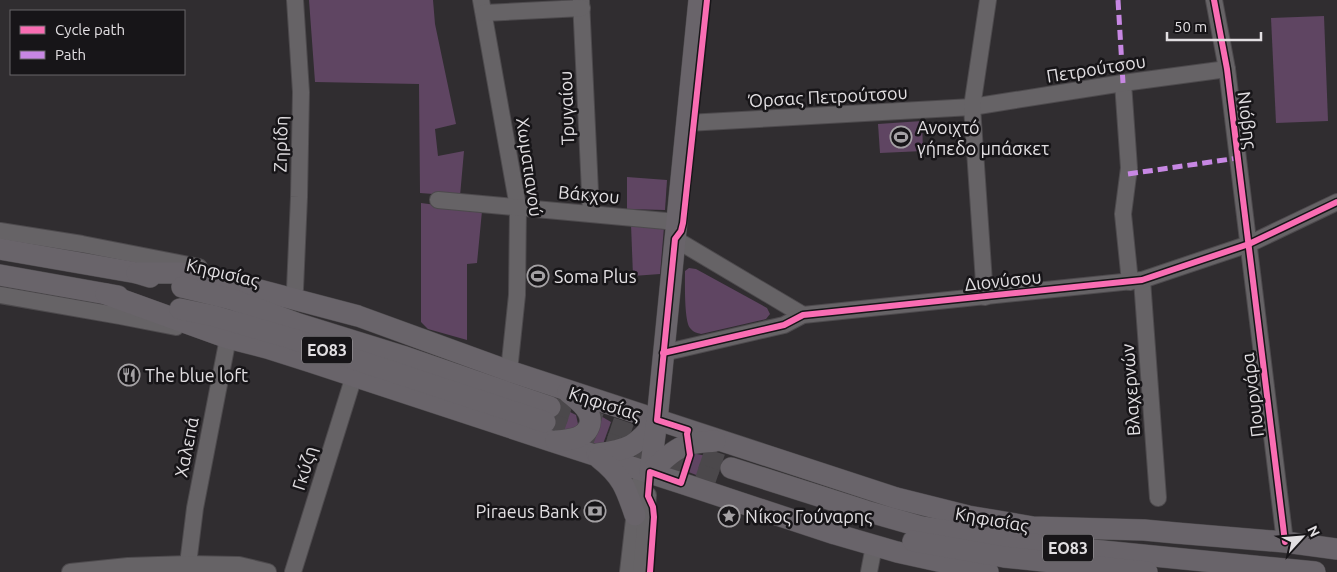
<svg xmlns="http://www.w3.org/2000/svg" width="1337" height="572" font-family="Ubuntu,sans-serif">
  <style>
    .green { fill: #5f4562 }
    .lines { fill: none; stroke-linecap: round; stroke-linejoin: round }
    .major-tunnel { stroke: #4b484b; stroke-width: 21; stroke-dasharray: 21 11; stroke-linecap: butt }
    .minor-casing { stroke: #4d4a4d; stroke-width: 18 }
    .major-casing { stroke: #4d4a4d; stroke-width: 22 }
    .minor { stroke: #666366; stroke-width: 16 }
    .major { stroke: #69646a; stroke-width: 21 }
    .quiet { stroke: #c787e3; stroke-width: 5; stroke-dasharray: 10 5; stroke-linecap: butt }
    .cycleway-casing { stroke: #171518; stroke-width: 9 }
    .cycleway { stroke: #f96db3; stroke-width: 6 }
    .labels { text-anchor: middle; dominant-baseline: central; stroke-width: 5; stroke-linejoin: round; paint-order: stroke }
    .shield { fill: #171518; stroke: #a5a2a5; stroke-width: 1 }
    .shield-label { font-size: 16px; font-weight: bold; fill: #e2dfe2 }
    .street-label { font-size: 18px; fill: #e2dfe2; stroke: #171518 }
    .poi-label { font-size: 18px; fill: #e2dfe2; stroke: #171518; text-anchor: start }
  </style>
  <rect width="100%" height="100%" fill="#302d30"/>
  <g class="green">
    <polygon points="309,0 433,0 435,24 456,124 435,129 438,156 464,151 460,196 420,193 419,84 315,82"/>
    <polygon points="1324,16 1328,121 1276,123 1271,18"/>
    <polygon points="922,121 923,151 880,153 878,124"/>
    <polygon points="627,177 667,180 665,210 627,209"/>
    <polygon points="421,203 482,211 477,263 467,264 467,340 428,329 421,322"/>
    <polygon points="631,224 664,227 660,274 633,276"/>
    <path d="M 689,268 L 696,269 L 767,308 L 770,314 L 766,319 L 701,334 C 697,333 693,332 690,328 C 684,321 685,282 685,271 Z"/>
    <polygon points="550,402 576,415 578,424 575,428 571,430 543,426"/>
    <polygon points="594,412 611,422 603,444 586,443"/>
    <polygon points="692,453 721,459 714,482 686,471"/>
  </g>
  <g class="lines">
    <g class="major-tunnel">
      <polyline points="550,407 731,468"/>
      <polyline points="545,422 724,483"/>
    </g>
    <g class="minor-casing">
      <g id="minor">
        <polyline points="295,0 301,92 299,197 295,289"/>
        <polyline points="481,0 518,207 517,295 509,371"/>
        <polyline points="581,0 591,213"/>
        <polyline points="1214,0 1227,69 1285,542"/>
        <polyline points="484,13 582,8"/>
        <polyline points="1123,83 1129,168 1123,214 1130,282"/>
        <polyline points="687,123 972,107 1123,83 1227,69"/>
        <polyline points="438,200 677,222"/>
        <polyline points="0,231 82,244 199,267"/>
        <polyline points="675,239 803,315"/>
        <polyline points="1142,280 1158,498"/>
        <polyline points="0,295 120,316 176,327"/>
        <polyline points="985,297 972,107 988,0"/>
        <polyline points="663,353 784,325 803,315 1142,280 1249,244 1337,202"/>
        <polyline points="188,564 195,508 228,338 217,336"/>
        <polyline points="70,572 128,566 188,564 239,565 268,572"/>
        <polyline points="293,572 354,376"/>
        <polyline points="628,572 638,485 650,472"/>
        <polyline points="641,572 648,495"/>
        <polyline points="869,572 874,546"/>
      </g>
    </g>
    <g class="major-casing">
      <g id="major">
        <polyline points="0,249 137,273 150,277"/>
        <polyline points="137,273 181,273 215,279 248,287 358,316 509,371 896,498 968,516 1033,527 1144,530 1176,533 1285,542 1337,549"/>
        <polyline points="0,275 118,296"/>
        <polyline points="182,287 231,299 299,324 402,356 550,407"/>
        <polyline points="106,294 228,338 267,348 311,362 551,441 681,483 835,534 897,552 988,572"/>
        <polyline points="180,309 214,316 293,339 545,422"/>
        <path d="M 556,441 C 569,440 586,439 590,424 C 591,420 590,416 588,412 C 584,404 575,398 568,392"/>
        <path d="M 597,454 C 629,450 637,446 657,420"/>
        <path d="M 599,458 C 622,476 626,488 635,515"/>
        <polyline points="731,468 866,511 922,527 1032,544 1315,572"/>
        <polyline points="650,472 657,420 699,0"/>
        <path d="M 650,472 C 662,462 674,448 690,444 C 698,442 707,442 715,441"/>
        <polyline points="913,541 1004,557 1147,572"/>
      </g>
    </g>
    <use href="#minor" class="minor"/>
    <use href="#major" class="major"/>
    <g class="quiet">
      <polyline points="1118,0 1123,83"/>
      <polyline points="1128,174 1238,158"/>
    </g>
    <g class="cycleway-casing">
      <g id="cycleway">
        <polyline points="1214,0 1227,69 1285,542"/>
        <polyline points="663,353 784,325 803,315 1142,280 1249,244 1337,202"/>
        <polyline points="650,572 654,517 653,507 648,496 650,472 681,483 690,455 687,434 688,430 657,420 675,239 681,231 683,223 707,0"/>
      </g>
    </g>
    <use href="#cycleway" class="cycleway"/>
  </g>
  <defs>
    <g id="stadium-ring" transform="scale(1.125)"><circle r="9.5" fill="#171518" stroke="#a4a1a4" stroke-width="1.5"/><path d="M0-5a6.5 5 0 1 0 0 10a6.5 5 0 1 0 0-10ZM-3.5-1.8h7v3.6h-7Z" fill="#a4a1a4"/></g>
    <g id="restaurant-ring" transform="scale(1.125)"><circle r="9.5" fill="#171518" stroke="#a4a1a4" stroke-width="1.5"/><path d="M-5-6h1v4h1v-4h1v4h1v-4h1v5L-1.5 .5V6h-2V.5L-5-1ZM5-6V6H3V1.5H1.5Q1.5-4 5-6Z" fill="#a4a1a4"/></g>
    <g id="bank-ring" transform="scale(1.125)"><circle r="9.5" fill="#171518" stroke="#a4a1a4" stroke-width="1.5"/><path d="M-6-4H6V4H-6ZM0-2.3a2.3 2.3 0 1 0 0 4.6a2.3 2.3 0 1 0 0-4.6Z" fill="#a4a1a4"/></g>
    <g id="sight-ring" transform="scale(1.125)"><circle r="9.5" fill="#171518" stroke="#a4a1a4" stroke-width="1.5"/><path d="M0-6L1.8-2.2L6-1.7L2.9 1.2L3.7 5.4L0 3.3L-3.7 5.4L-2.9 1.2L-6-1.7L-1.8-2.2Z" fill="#a4a1a4"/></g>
  </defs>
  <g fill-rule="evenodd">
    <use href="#stadium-ring" x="901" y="137"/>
    <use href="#stadium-ring" x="538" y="276"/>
    <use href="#restaurant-ring" x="129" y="375"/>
    <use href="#bank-ring" x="595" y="511"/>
    <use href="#sight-ring" x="729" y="516"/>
  </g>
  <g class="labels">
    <g class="shield">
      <rect x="302" y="336.5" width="50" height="27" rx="4"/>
      <rect x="1043" y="534.5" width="50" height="27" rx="4"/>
    </g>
    <g class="shield-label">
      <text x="327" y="350">ΕΟ83</text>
      <text x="1068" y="548">ΕΟ83</text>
    </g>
    <g class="street-label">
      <text transform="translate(1096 68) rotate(-9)">Πετρούτσου</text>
      <text transform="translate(828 96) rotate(-3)">Όρσας Πετρούτσου</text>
      <text transform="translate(566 108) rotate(-92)">Τρυγαίου</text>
      <text transform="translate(1248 120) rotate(83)">Νιόβης</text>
      <text transform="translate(280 144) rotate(-89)">Ζηρίδη</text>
      <text transform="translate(530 167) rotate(82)">Χωματιανού</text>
      <text transform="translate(589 194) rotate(5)">Βάκχου</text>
      <text transform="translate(223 272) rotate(13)">Κηφισίας</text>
      <text transform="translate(1003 280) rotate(-6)">Διονύσου</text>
      <text transform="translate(1130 390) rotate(-94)">Βλαχερνών</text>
      <text transform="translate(1252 395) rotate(-97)">Πουρνάρα</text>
      <text transform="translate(605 403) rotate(18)">Κηφισίας</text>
      <text transform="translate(186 447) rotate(-79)">Χαλεπά</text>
      <text transform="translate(304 468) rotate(-73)">Γκύζη</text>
      <text transform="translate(992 519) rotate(10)">Κηφισίας</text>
    </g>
    <g class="poi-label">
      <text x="917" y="127">Ανοιχτό<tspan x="917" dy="21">γήπεδο μπάσκετ</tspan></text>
      <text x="554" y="276">Soma Plus</text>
      <text x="145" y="375">The blue loft</text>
      <text x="579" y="511" text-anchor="end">Piraeus Bank</text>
      <text x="745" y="516">Νίκος Γούναρης</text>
    </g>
  </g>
  <rect x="10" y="10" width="175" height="65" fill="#171518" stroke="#686669"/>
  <rect x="20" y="26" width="25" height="8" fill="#f96db3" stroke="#686669"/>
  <text x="55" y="35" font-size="15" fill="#e2dfe2">Cycle path</text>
  <rect x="20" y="51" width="25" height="8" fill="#c787e3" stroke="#686669"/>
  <text x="55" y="60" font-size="15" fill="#e2dfe2">Path</text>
  <g transform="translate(1302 537) rotate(64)" stroke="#171518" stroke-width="4" paint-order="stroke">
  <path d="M0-4L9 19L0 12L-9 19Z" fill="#e2dfe2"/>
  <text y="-8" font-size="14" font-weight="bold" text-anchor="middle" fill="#e2dfe2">N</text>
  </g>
  <path d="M1167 32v8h94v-8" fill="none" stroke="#e2dfe2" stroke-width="2.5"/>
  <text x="1174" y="32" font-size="15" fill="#e2dfe2" stroke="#171518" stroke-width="4" paint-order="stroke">50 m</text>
</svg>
